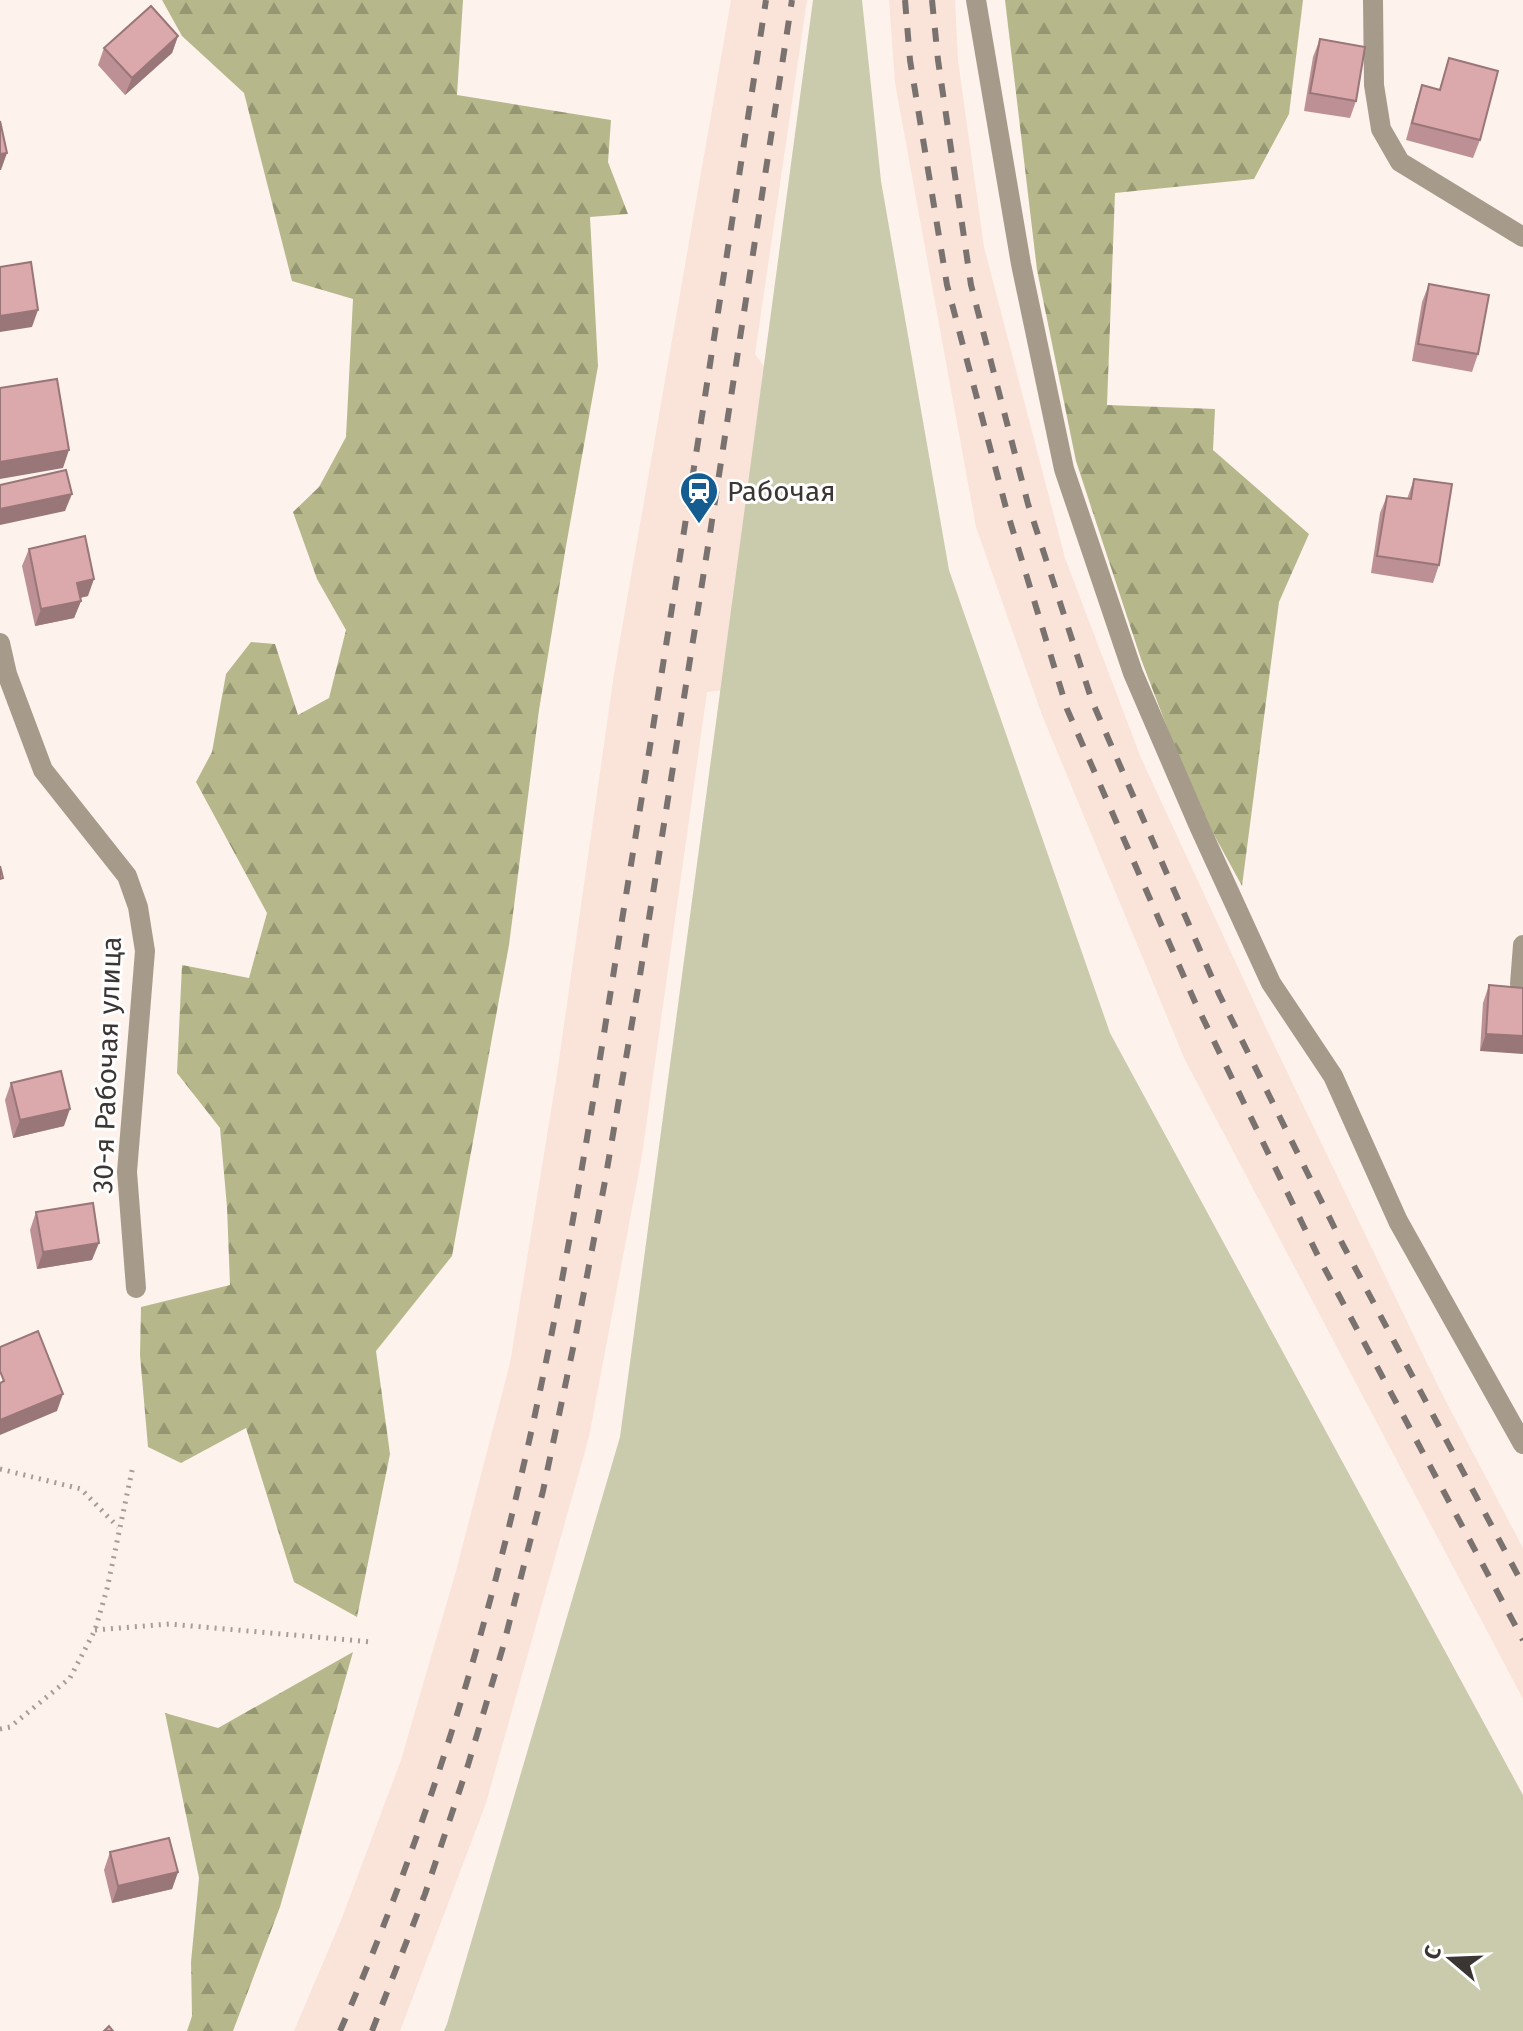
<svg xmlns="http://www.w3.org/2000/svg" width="1523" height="2031" font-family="'Fira Sans',sans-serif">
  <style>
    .built { fill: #fae3d9 }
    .grass { fill: #c9cbac }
    .forest { fill: url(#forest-firs) }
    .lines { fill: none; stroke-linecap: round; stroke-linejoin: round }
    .path { stroke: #a69d99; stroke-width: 5; stroke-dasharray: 2 6; stroke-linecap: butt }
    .service { stroke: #a69b8a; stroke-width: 20 }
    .minor { stroke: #a69b8a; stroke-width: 20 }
    .rail { stroke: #7a726f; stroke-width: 6; stroke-dasharray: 14 14; stroke-linecap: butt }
    .wall { fill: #bc9094 }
    .shaded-wall { fill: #997678 }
    .building { fill: #dba8ac; stroke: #997678; stroke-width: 2 }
    .labels { text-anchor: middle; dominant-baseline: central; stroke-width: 6; stroke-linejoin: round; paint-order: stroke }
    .poi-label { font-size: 28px; fill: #3b3533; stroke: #fff; text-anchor: start }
    .street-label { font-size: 28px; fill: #3b3533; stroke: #fff }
  </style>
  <defs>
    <pattern id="forest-firs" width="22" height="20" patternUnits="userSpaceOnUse" patternTransform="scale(2)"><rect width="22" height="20" fill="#b6b88b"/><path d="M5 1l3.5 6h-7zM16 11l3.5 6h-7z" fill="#959672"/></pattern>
  </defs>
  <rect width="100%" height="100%" fill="#fef2ed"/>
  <g class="built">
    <polygon points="731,0 807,0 755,354 772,378 724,690 707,692 642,1155 589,1437 486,1803 400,2031 294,2031 340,1923 401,1760 456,1571 510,1363 557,1074 614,674"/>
    <polygon points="889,0 955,0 958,60 984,247 1065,558 1141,758 1267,1030 1440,1390 1523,1548 1523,1699 1185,1060 1042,715 976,527 895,83"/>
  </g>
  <polygon class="grass" points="813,0 862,0 881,181 949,570 1110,1033 1523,1795 1523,2031 444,2031 447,2024 620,1437"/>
  <g class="forest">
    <polygon points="162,0 463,0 457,95 611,120 608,162 628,214 590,217 598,366 565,552 539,710 509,945 452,1256 376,1351 390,1454 357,1617 294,1582 246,1428 181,1463 148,1447 140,1355 141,1307 230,1285 227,1207 220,1128 177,1073 182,965 249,978 267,913 196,782 212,752 226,674 251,642 275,644 298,715 329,698 346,630 317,579 293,512 319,487 346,437 353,299 292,281 244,93 182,36"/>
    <polygon points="1005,0 1303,0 1289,114 1254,179 1115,193 1107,405 1215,409 1213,450 1309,534 1279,602 1242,886 1194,798 1141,659 1076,461 1037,270"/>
    <polygon points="353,1652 280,1907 233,2031 187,2031 192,2016 191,1962 199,1878 165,1713 218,1728"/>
  </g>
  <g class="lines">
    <g class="path">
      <polyline points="0,1469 81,1489 118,1527"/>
      <polyline points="95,1630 169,1624 372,1642"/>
      <polyline points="0,1729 10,1727 70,1678 95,1630 107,1589 133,1466"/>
    </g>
    <polyline class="service" points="976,0 1021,264 1064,469 1133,673 1199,826 1271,983 1333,1076 1398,1221 1523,1444"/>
    <g class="minor">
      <polyline points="1373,0 1374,85 1381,129 1400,162 1523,237"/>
      <polyline points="0,643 7,674 43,770 127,876 138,907 145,951 127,1172 136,1288"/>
      <polyline points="1520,984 1523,945"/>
    </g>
    <g class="rail">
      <polyline points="905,0 910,60 947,285 1006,508 1067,709 1195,1002 1319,1258 1523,1640"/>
      <polyline points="932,0 938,60 971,285 1028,504 1092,701 1219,994 1343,1245 1523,1585"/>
      <path d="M 340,2031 C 416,1857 476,1670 519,1485 C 563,1299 592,1109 622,920 C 672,613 719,307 766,0"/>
      <polyline points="372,2031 425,1894 468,1765 503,1647 543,1491 576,1334 605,1181 638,988 711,527 792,0"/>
    </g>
  </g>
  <g class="wall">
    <polygon points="178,36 172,53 125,95 98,65 104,48"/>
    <polygon points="1320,39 1356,101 1350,118 1304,111 1313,57"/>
    <polygon points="1449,58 1480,140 1473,158 1406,140 1416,103 1422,85 1439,90"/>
    <polygon points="1429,284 1478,354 1472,372 1412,361 1422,302"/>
    <polygon points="1414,479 1439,565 1433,583 1371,573 1380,513 1387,496 1407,499"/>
    <polygon points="29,549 88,596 80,598 81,601 74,618 35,626 22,566"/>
    <polygon points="1489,985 1523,988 1480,1051 1483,1003"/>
    <polygon points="11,1083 64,1126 13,1138 5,1100"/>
    <polygon points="36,1212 92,1260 37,1269 30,1230"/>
    <polygon points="110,1852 178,1872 172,1889 112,1903 104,1870"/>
  </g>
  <g class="shaded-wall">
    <polygon points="178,36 172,53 125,95 132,78"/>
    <polygon points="7,153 1,170 0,170 0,154"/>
    <polygon points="38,310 32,327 0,332 0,316"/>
    <polygon points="69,450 63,468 0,479 0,462"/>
    <polygon points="72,494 65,511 0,525 0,509"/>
    <polygon points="94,579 88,596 70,600 77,583"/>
    <polygon points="81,601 74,618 35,626 41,609"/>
    <polygon points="1486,1034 1523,1036 1523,1054 1480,1051"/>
    <polygon points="70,1109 64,1126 13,1138 20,1120"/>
    <polygon points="99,1243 92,1260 37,1269 43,1252"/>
    <polygon points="63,1394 57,1411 0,1435 0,1420"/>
    <polygon points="178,1872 172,1889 112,1903 118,1886"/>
  </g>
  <g class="building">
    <polygon points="151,6 178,36 132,78 104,48"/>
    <polygon points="1320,39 1365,47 1356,101 1310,93"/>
    <polygon points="1449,58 1498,71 1480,140 1412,123 1422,85 1440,90"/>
    <polygon points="0,121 7,153 0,154"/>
    <polygon points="31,262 38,310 0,316 0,267"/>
    <polygon points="1429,284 1489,295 1478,354 1418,344"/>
    <polygon points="57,379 69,450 0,462 0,388"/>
    <polygon points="66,470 72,494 0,509 0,485"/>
    <polygon points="1414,479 1452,484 1439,565 1377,556 1387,496 1411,499"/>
    <polygon points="85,536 94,579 77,583 81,601 41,609 29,549"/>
    <polygon points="0,866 3,878 0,879"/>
    <polygon points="1489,985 1523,988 1523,1036 1486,1034"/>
    <polygon points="61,1071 70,1109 20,1120 11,1083"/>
    <polygon points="93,1203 99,1243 43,1252 36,1212"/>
    <polygon points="38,1331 63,1394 0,1420 0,1383 4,1381 0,1371 0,1347"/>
    <polygon points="169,1838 178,1872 118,1886 110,1852"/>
    <polygon points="109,2026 113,2031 104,2031"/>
  </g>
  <defs>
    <g id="station-pin" transform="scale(2)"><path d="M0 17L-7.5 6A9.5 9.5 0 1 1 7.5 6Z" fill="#155c91" stroke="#fff"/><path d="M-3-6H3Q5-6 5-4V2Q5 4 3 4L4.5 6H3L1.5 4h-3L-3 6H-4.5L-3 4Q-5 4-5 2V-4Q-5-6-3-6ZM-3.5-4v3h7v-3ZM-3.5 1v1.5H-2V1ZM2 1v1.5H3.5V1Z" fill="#fff"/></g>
  </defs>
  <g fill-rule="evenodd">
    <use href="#station-pin" x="699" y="491"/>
  </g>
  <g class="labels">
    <g class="poi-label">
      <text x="727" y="491">Рабочая</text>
    </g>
    <g class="street-label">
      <text transform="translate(107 1065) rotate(-88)">30-я Рабочая улица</text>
    </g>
  </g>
  <g transform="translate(1451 1959) rotate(289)" stroke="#ffffff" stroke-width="6" paint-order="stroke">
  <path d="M0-6L14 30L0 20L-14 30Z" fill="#3b3533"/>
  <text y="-12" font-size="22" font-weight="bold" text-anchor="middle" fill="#3b3533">С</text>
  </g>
</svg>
